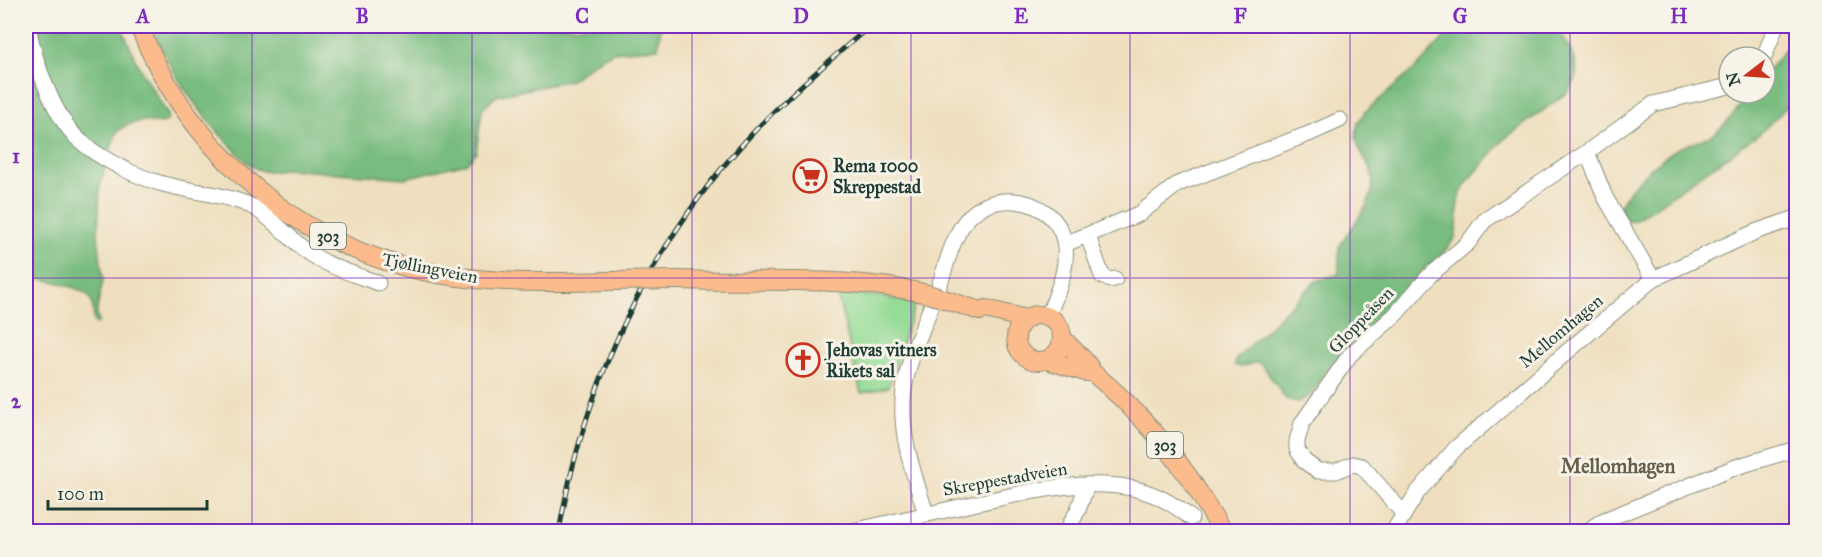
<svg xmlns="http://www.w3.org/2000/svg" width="1822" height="557" font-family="'IM FELL Great Primer',serif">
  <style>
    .green { fill: #95dc96; stroke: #5a8c65; stroke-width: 1.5 }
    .forest { fill: #78bc7f; stroke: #4c7c5a; stroke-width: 1.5 }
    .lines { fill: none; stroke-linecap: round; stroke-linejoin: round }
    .minor-casing { stroke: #878e7a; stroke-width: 17 }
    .major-casing { stroke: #878e7a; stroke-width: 20 }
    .minor { stroke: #fff; stroke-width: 15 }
    .major { stroke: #fbbb8c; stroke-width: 18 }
    .rail-casing { stroke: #1f3d34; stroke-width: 5 }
    .rail { stroke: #f7f3e8; stroke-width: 3; stroke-dasharray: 9; stroke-linecap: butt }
    .major-bridge-casing { stroke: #878e7a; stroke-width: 20; stroke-linecap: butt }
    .major-bridge { stroke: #fbbb8c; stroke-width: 18 }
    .grid { fill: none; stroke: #7b2cbf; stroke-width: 1.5; stroke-opacity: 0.55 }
    .labels { text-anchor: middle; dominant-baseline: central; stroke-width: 6; stroke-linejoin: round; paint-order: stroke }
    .shield { fill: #f7f3e8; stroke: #60746a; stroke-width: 1.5 }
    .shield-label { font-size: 16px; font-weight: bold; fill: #1f3d34 }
    .poi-label { font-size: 18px; font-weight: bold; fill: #1f3d34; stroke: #f7f3e8; text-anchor: start }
    .street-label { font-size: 18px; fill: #1f3d34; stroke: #f7f3e8 }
    .neighbourhood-label { font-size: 20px; font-weight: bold; fill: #646049; stroke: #f7f3e8 }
    .neatline { fill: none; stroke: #7b2cbf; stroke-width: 2 }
    .grid-label { font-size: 20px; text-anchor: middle; font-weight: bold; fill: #7b2cbf }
  </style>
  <rect width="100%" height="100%" fill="#f7f3e8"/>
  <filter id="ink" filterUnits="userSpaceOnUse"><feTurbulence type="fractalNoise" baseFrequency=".0167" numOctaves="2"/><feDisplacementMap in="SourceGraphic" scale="12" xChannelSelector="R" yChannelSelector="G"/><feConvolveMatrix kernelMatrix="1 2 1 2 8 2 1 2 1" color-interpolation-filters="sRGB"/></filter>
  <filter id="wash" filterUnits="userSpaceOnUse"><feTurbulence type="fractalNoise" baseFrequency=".008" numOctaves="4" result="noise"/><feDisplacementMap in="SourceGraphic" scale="24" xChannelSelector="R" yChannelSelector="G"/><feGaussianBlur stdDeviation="1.35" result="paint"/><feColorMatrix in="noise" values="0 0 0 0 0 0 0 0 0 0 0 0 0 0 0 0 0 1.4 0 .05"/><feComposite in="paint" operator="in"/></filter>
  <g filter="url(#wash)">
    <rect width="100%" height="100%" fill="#efdfbf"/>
    <polygon class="green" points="837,292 884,297 915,303 888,387 861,393"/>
    <g class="forest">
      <path d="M 35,26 L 121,26 L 139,67 L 168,115 L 167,121 L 161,123 L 142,121 L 126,125 L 117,132 L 111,148 L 100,184 L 98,236 L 103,280 L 97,309 L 97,316 L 99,320 L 97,324 L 94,322 C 93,314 94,306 90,298 C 82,286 40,278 26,277 L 26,66 L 33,63 Z"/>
      <path d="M 152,26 L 661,26 L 658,48 L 613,52 L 596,61 L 571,80 L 496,96 L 482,110 L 476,152 L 467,163 L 405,178 L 286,169 C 278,171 267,173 259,170 C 249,166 240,156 234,149 C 199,114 170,72 152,26 Z"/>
      <polygon points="1455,26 1557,26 1575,59 1577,76 1568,92 1503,140 1465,185 1458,200 1458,220 1455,238 1443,253 1420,273 1388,311 1344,351 1308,397 1298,402 1286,399 1263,366 1257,362 1241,367 1235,365 1236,359 1316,281 1339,274 1339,247 1366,207 1372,192 1373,180 1371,170 1359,148 1356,137 1358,123 1365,112 1417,67"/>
      <path d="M 1796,35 L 1796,98 L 1758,135 L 1649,211 L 1634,220 L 1628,221 L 1619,209 C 1626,189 1658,160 1677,149 C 1690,143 1704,141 1716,132 C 1729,122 1739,106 1750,93 L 1765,93 L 1765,75 Z"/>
    </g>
  </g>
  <g filter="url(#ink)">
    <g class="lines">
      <g class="minor-casing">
        <g id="minor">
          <path d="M 28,26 C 34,60 53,116 79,140 C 100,159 137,177 163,184 C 193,192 224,194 251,206 C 271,216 289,239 308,252 C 329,267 354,274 378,283"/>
          <polyline points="1764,57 1774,31 1772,26"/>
          <polyline points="1587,152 1605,197 1653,279"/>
          <polyline points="1088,236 1102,276 1110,280 1115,279"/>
          <polyline points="1065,244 1139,214 1178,184 1311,133 1340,120"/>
          <polyline points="1403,513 1362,466 1353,464 1336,471 1318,471 1304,461 1297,449 1297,441 1302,423 1350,355 1395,315 1430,275 1468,243 1484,221 1587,152 1653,104 1729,86"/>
          <path d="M 926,514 C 914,474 898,432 904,390 C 909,354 927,320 939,286 C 947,264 953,233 970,216 C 1001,186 1061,202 1065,247 C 1068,271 1056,294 1048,317"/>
          <path d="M 848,532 C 894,522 940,511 986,501 C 1033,491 1083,479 1131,488 C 1153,492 1174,504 1191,518"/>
          <polyline points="1066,532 1078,510 1087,485"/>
          <polyline points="1393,532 1417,493 1456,448 1568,351 1653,279 1755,232 1796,218"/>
          <polyline points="1586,532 1602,521 1736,467 1796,449"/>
        </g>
      </g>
      <g class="major-casing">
        <g id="major">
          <path d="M 139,26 C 185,141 284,235 406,267 C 471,284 542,283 609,281"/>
          <path d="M 679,280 C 763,283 845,275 928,294"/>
          <polyline points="941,298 980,311 986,309 1026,319"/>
          <circle cx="1039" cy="338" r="23"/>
          <path d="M 1062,337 C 1071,350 1087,359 1092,372 C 1146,416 1189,470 1222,532"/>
          <polyline points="1047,360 1085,372 1092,372"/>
        </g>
      </g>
      <use href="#minor" class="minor"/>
      <use href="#major" class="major"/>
      <g class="rail-casing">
        <path id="rail" d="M 559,532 C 584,385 649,245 750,136 C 787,96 829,61 870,26"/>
      </g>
      <use href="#rail" class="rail"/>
      <g class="major-bridge-casing">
        <g id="major-bridge">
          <polyline points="609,281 679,280"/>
          <polyline points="928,294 941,298"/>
        </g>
      </g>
      <use href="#major-bridge" class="major-bridge"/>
    </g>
  </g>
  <path class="grid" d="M 252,26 L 252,532M 472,26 L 472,532M 692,26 L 692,532M 911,26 L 911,532M 1130,26 L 1130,532M 1350,26 L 1350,532M 1570,26 L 1570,532M 26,278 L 1796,278"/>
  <defs>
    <g id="supermarket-ring" transform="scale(1.725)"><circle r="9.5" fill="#f7f3e8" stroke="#c8321e" stroke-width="1.5"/><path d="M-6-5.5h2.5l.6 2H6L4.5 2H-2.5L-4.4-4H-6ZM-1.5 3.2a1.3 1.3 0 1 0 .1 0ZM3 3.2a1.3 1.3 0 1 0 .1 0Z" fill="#c8321e"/></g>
    <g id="church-ring" transform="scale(1.725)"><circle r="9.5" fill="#f7f3e8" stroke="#c8321e" stroke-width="1.5"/><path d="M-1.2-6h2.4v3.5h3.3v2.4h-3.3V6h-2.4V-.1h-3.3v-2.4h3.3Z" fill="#c8321e"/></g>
  </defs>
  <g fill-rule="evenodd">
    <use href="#supermarket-ring" x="810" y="176"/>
    <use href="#church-ring" x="803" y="360"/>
  </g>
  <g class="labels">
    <g class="shield">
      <rect x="310" y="223" width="36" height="26" rx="4.5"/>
      <rect x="1147" y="432" width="36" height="26" rx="4.5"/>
    </g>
    <g class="shield-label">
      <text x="328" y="236">303</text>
      <text x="1165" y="445">303</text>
    </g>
    <g class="poi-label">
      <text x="833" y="166">Rema 1000<tspan x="833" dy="21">Skreppestad</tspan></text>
      <text x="826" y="350">Jehovas vitners<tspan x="826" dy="21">Rikets sal</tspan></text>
    </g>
    <g class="street-label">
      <text transform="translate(430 268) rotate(11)">Tjøllingveien</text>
      <text transform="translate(1361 320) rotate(-46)">Gloppeåsen</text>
      <text transform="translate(1561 331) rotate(-40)">Mellomhagen</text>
      <text transform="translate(1005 479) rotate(-10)">Skreppestadveien</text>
    </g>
    <g class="neighbourhood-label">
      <text x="1618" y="466">Mellomhagen</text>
    </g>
  </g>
  <rect width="1822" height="557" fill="none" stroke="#f7f3e8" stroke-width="66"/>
  <g transform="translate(1747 75) rotate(253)"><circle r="28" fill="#f7f3e8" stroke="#a1aaa0" stroke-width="1.5"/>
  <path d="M0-4.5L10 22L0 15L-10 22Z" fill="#c8321e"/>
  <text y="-9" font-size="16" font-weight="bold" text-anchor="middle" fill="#1f3d34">N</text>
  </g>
  <path d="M48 500v9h159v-9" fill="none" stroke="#1f3d34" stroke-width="3"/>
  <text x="57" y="500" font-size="18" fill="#1f3d34" stroke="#f7f3e8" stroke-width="4.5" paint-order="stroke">100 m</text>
  <rect x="33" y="33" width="1756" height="491" class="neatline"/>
  <g class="grid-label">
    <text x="143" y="23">A</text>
    <text x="362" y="23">B</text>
    <text x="582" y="23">C</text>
    <text x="801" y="23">D</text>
    <text x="1021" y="23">E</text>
    <text x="1240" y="23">F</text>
    <text x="1460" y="23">G</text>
    <text x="1679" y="23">H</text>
    <text x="16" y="163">1</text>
    <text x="16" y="408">2</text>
  </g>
</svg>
